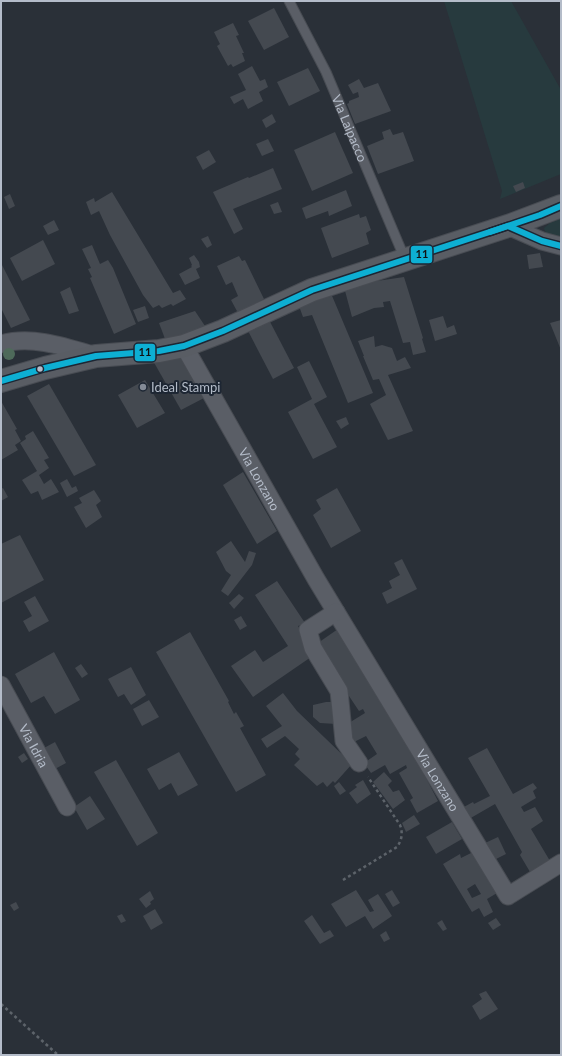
<svg xmlns="http://www.w3.org/2000/svg" width="562" height="1056" font-family="Lato,sans-serif">
  <style>
    .green { fill: #273a3e }
    .building { fill: #444950; fill-rule: evenodd }
    .lines { fill: none; stroke-linecap: round; stroke-linejoin: round }
    .lane-casing { stroke: #484c53; stroke-width: 11 }
    .street-casing { stroke: #484c53; stroke-width: 19 }
    .secondary-casing { stroke: #484c53; stroke-width: 24 }
    .path { stroke: #5d636a; stroke-width: 2.5; stroke-dasharray: 3 3; stroke-linecap: butt }
    .lane { stroke: #5a5e66; stroke-width: 9 }
    .street { stroke: #5a5e66; stroke-width: 17 }
    .secondary { stroke: #595d64; stroke-width: 22 }
    .bus-1-casing { stroke: #1d2633; stroke-width: 9 }
    .bus-1 { stroke: #0dafd3; stroke-width: 6 }
    .tree { fill: #4e6a5a }
    .bus-dot { fill: #b4bcc9; stroke: #1d2633; stroke-width: 1.5 }
    .poi-dot { fill: #848b96; stroke: #1d2633; stroke-width: 1.5 }
    .labels { text-anchor: middle; dominant-baseline: central; stroke-width: 4; stroke-linejoin: round; paint-order: stroke }
    .street-label { font-size: 13px; fill: #b4bcc9; stroke: #1d2633 }
    .poi-label { font-size: 13px; fill: #b4bcc9; stroke: #1d2633; text-anchor: start }
    .line-badge { stroke: #1d2633; stroke-width: 1.5 }
    .pale-badge-label { font-size: 11px; text-anchor: middle; font-weight: bold; fill: #111 }
  </style>
  <rect width="100%" height="100%" fill="#2a3038"/>
  <g class="green">
    <polygon points="444,1 511,1 561,90 561,174 500,199 502,191"/>
    <polygon points="561,218 561,241 546,234 544,228 550,223"/>
  </g>
  <g class="building">
    <polygon points="274,8 289,37 264,50 248,21"/>
    <polygon points="233,23 239,35 236,36 244,53 242,53 245,61 233,67 231,64 228,66 217,46 220,44 214,32"/>
    <polygon points="252,66 260,81 265,79 268,87 259,92 263,101 248,109 243,99 234,104 230,97 246,90 238,74"/>
    <polygon points="308,68 320,91 289,106 277,82"/>
    <polygon points="359,79 364,88 378,83 391,111 355,124 347,104 349,103 349,101 359,97 358,92 353,94 348,85"/>
    <polygon points="272,114 276,122 266,128 262,120"/>
    <polygon points="390,129 393,135 403,132 414,161 378,174 367,146 384,139 382,132"/>
    <polygon points="335,132 353,173 312,191 294,150"/>
    <polygon points="268,139 274,151 262,156 256,144"/>
    <polygon points="209,150 216,162 203,170 196,157"/>
    <polygon points="273,168 282,189 233,209 243,229 234,234 213,192 248,177 249,178"/>
    <polygon points="523,182 525,188 516,192 513,186"/>
    <polygon points="346,190 352,206 329,216 328,211 306,219 302,208"/>
    <polygon points="112,192 173,293 180,290 186,299 173,306 171,304 162,308 159,305 153,308 143,295 110,235 99,211 91,215 86,202 94,198 95,202"/>
    <polygon points="10,194 15,206 9,209 4,197"/>
    <polygon points="278,202 282,212 274,214 270,205"/>
    <polygon points="359,214 360,218 366,216 371,230 366,233 369,244 332,258 321,228"/>
    <polygon points="54,220 59,230 48,235 43,226"/>
    <polygon points="208,236 212,245 207,248 201,239"/>
    <polygon points="43,240 55,264 22,281 10,258"/>
    <polygon points="92,245 100,264 108,260 113,268 136,324 114,334 90,278 92,277 88,269 91,268 82,249"/>
    <polygon points="540,253 543,267 529,269 527,255"/>
    <polygon points="194,255 199,262 200,267 196,269 200,278 185,285 179,274 192,267 191,266 192,265 189,258"/>
    <polygon points="239,256 242,261 245,260 264,299 238,313 231,300 238,296 232,282 226,285 217,266"/>
    <polygon points="1,263 30,320 11,328 1,308"/>
    <polygon points="404,277 423,338 422,339 426,352 413,355 410,342 403,343 390,301 383,302 384,307 374,308 352,317 344,287 363,283"/>
    <polygon points="70,287 79,311 69,314 60,292"/>
    <polygon points="330,291 373,393 348,403 312,315 303,317 299,306"/>
    <polygon points="145,306 149,318 138,322 133,310"/>
    <polygon points="195,311 207,329 167,344 159,323"/>
    <polygon points="267,316 294,368 273,379 246,327"/>
    <polygon points="443,316 447,328 454,325 457,334 435,341 429,320"/>
    <polygon points="561,320 561,350 550,323"/>
    <polygon points="374,336 375,347 382,345 392,348 397,361 405,357 411,368 388,375 413,431 388,440 370,404 386,395 379,379 373,380 363,356 364,356 358,341"/>
    <polygon points="178,354 204,398 181,410 152,359"/>
    <polygon points="309,361 327,397 314,404 337,447 313,459 288,412 312,399 297,367"/>
    <polygon points="145,380 165,413 137,428 118,395"/>
    <polygon points="49,384 96,465 74,476 27,396"/>
    <polygon points="1,401 17,429 15,430 21,441 15,445 18,450 1,460"/>
    <polygon points="346,417 349,424 341,429 336,421"/>
    <polygon points="33,431 49,458 44,460 49,468 39,475 44,484 51,479 59,492 42,500 38,491 31,494 22,480 37,471 20,443 26,439 25,436"/>
    <polygon points="243,472 277,531 257,544 223,485"/>
    <polygon points="67,479 72,488 76,486 78,491 67,497 60,483"/>
    <polygon points="3,488 8,497 1,501 1,489"/>
    <polygon points="337,488 361,531 331,548 313,515 321,509 316,500"/>
    <polygon points="94,490 101,501 96,505 102,517 86,528 74,507 82,503 79,498"/>
    <polygon points="20,535 44,580 1,603 1,544"/>
    <polygon points="231,541 245,562 249,551 256,553 252,565 228,596 221,591 231,575 226,571 216,552"/>
    <polygon points="402,559 417,589 387,604 382,593 392,588 389,581 400,575 394,563"/>
    <polygon points="277,581 305,623 298,626 314,655 253,697 231,666 255,650 263,662 288,646 255,595"/>
    <polygon points="239,594 244,598 234,609 229,603"/>
    <polygon points="35,596 49,621 29,632 23,621 32,616 24,602"/>
    <polygon points="241,616 247,626 240,630 234,620"/>
    <polygon points="338,629 404,736 438,801 417,813 410,800 413,798 399,773 407,768 406,765 390,774 385,765 371,773 364,763 377,754 366,736 354,742 344,726 365,713 363,709 359,711 315,645"/>
    <polygon points="190,632 229,701 228,702 234,714 236,712 244,726 240,728 266,775 236,792 156,652"/>
    <polygon points="54,652 80,700 55,714 44,696 31,703 15,674"/>
    <polygon points="81,664 88,674 82,678 75,668"/>
    <polygon points="131,667 146,695 131,705 124,694 118,697 108,679"/>
    <polygon points="283,693 297,711 352,764 335,783 333,781 327,787 323,782 317,786 294,765 300,759 295,754 299,749 285,736 267,748 261,739 282,726 266,706"/>
    <polygon points="149,700 159,717 142,726 133,709"/>
    <polygon points="326,702 335,702 336,724 320,723 313,717 313,705"/>
    <polygon points="55,742 66,763 55,769 44,748"/>
    <polygon points="487,748 513,794 533,783 537,788 533,791 536,798 521,807 524,812 535,807 543,821 531,829 553,866 533,877 520,855 522,852 495,804 469,819 462,808 473,802 474,804 490,796 468,758"/>
    <polygon points="179,752 198,785 178,796 171,783 159,790 147,769"/>
    <polygon points="24,753 28,759 22,763 18,757"/>
    <polygon points="116,760 158,833 137,846 94,772"/>
    <polygon points="384,772 392,781 388,785 393,792 399,790 405,800 393,809 373,782"/>
    <polygon points="363,780 371,794 357,804 349,793 357,787 355,785"/>
    <polygon points="339,782 346,791 340,795 334,786"/>
    <polygon points="90,796 105,819 87,830 74,807"/>
    <polygon points="414,815 420,824 406,832 402,823"/>
    <polygon points="452,822 462,839 436,854 426,837"/>
    <polygon points="498,837 506,854 492,861 483,844"/>
    <path d="M 473,852 L 497,893 L 487,899 L 493,912 L 484,917 L 479,908 L 472,912 L 443,864 L 460,854 L 461,858 ZM 475,884 L 481,894 L 472,898 L 467,889 Z"/>
    <polygon points="356,890 370,912 374,911 368,900 378,894 392,916 373,929 365,916 346,927 331,904"/>
    <polygon points="392,890 400,903 393,907 385,894"/>
    <polygon points="150,891 154,899 150,902 151,904 146,908 139,899"/>
    <polygon points="16,902 19,908 14,911 10,905"/>
    <polygon points="155,909 163,923 151,930 143,916"/>
    <polygon points="122,914 126,921 121,923 117,916"/>
    <polygon points="312,915 324,933 330,930 334,936 320,944 304,921"/>
    <polygon points="496,918 501,925 493,930 488,923"/>
    <polygon points="442,920 447,929 443,931 437,923"/>
    <polygon points="386,931 390,939 384,942 380,935"/>
    <polygon points="486,991 498,1009 480,1020 472,1006 482,999 479,994"/>
  </g>
  <g class="lines">
    <g class="lane-casing">
      <g id="lane">
        <path id="s1" d="M 289,1 L 326,72 L 405,259"/>
      </g>
    </g>
    <g class="street-casing">
      <g id="street">
        <polyline points="508,226 542,241 561,246"/>
        <path d="M 1,344 C 32,335 66,347 96,356"/>
        <path id="s2" d="M 184,346 L 316,579 L 508,896 L 561,863"/>
        <polyline points="336,612 308,630 313,648 339,691 344,741 359,763"/>
        <path id="s3" d="M 1,685 L 67,807"/>
      </g>
    </g>
    <g class="secondary-casing">
      <polyline id="secondary" points="1,381 45,368 96,356 159,351 184,346 223,331 312,290 508,226 561,206"/>
    </g>
    <g class="path">
      <path d="M 343,880 L 397,847 C 402,840 403,833 400,825 L 368,777"/>
      <polyline points="1,1004 58,1055"/>
    </g>
    <use href="#lane" class="lane"/>
    <use href="#street" class="street"/>
    <use href="#secondary" class="secondary"/>
    <g class="bus-1-casing">
      <g id="bus-1">
        <polyline points="490,232 540,215 561,206"/>
        <polyline points="1,381 45,368 96,356 159,351 184,346 223,331 312,290 508,226 542,241 561,246"/>
      </g>
    </g>
    <use href="#bus-1" class="bus-1"/>
  </g>
  <circle class="tree" cx="9" cy="354" r="6"/>
  <circle class="bus-dot" cx="40" cy="369" r="3.5"/>
  <circle class="poi-dot" cx="143" cy="387" r="4"/>
  <g class="labels">
    <g class="street-label">
      <text stroke="none"><textPath href="#s1" startOffset="141">Via Laipacco</textPath></text>
      <text stroke="none"><textPath href="#s2" startOffset="153">Via Lonzano</textPath></text>
      <text stroke="none"><textPath href="#s3" startOffset="69">Via Idria</textPath></text>
      <text stroke="none"><textPath href="#s2" startOffset="503">Via Lonzano</textPath></text>
    </g>
    <g class="poi-label">
      <text x="151" y="387">Ideal Stampi</text>
    </g>
  </g>
  <g class="line-badge">
    <rect x="410" y="245" width="23" height="19" rx="4" fill="#0dafd3"/>
    <rect x="134" y="343" width="22" height="19" rx="4" fill="#0dafd3"/>
  </g>
  <g class="pale-badge-label">
    <text x="422" y="258">11</text>
    <text x="145" y="356">11</text>
  </g>
  <rect width="562" height="1056" fill="none" stroke="#b4bcc9" stroke-width="4"/>
</svg>
